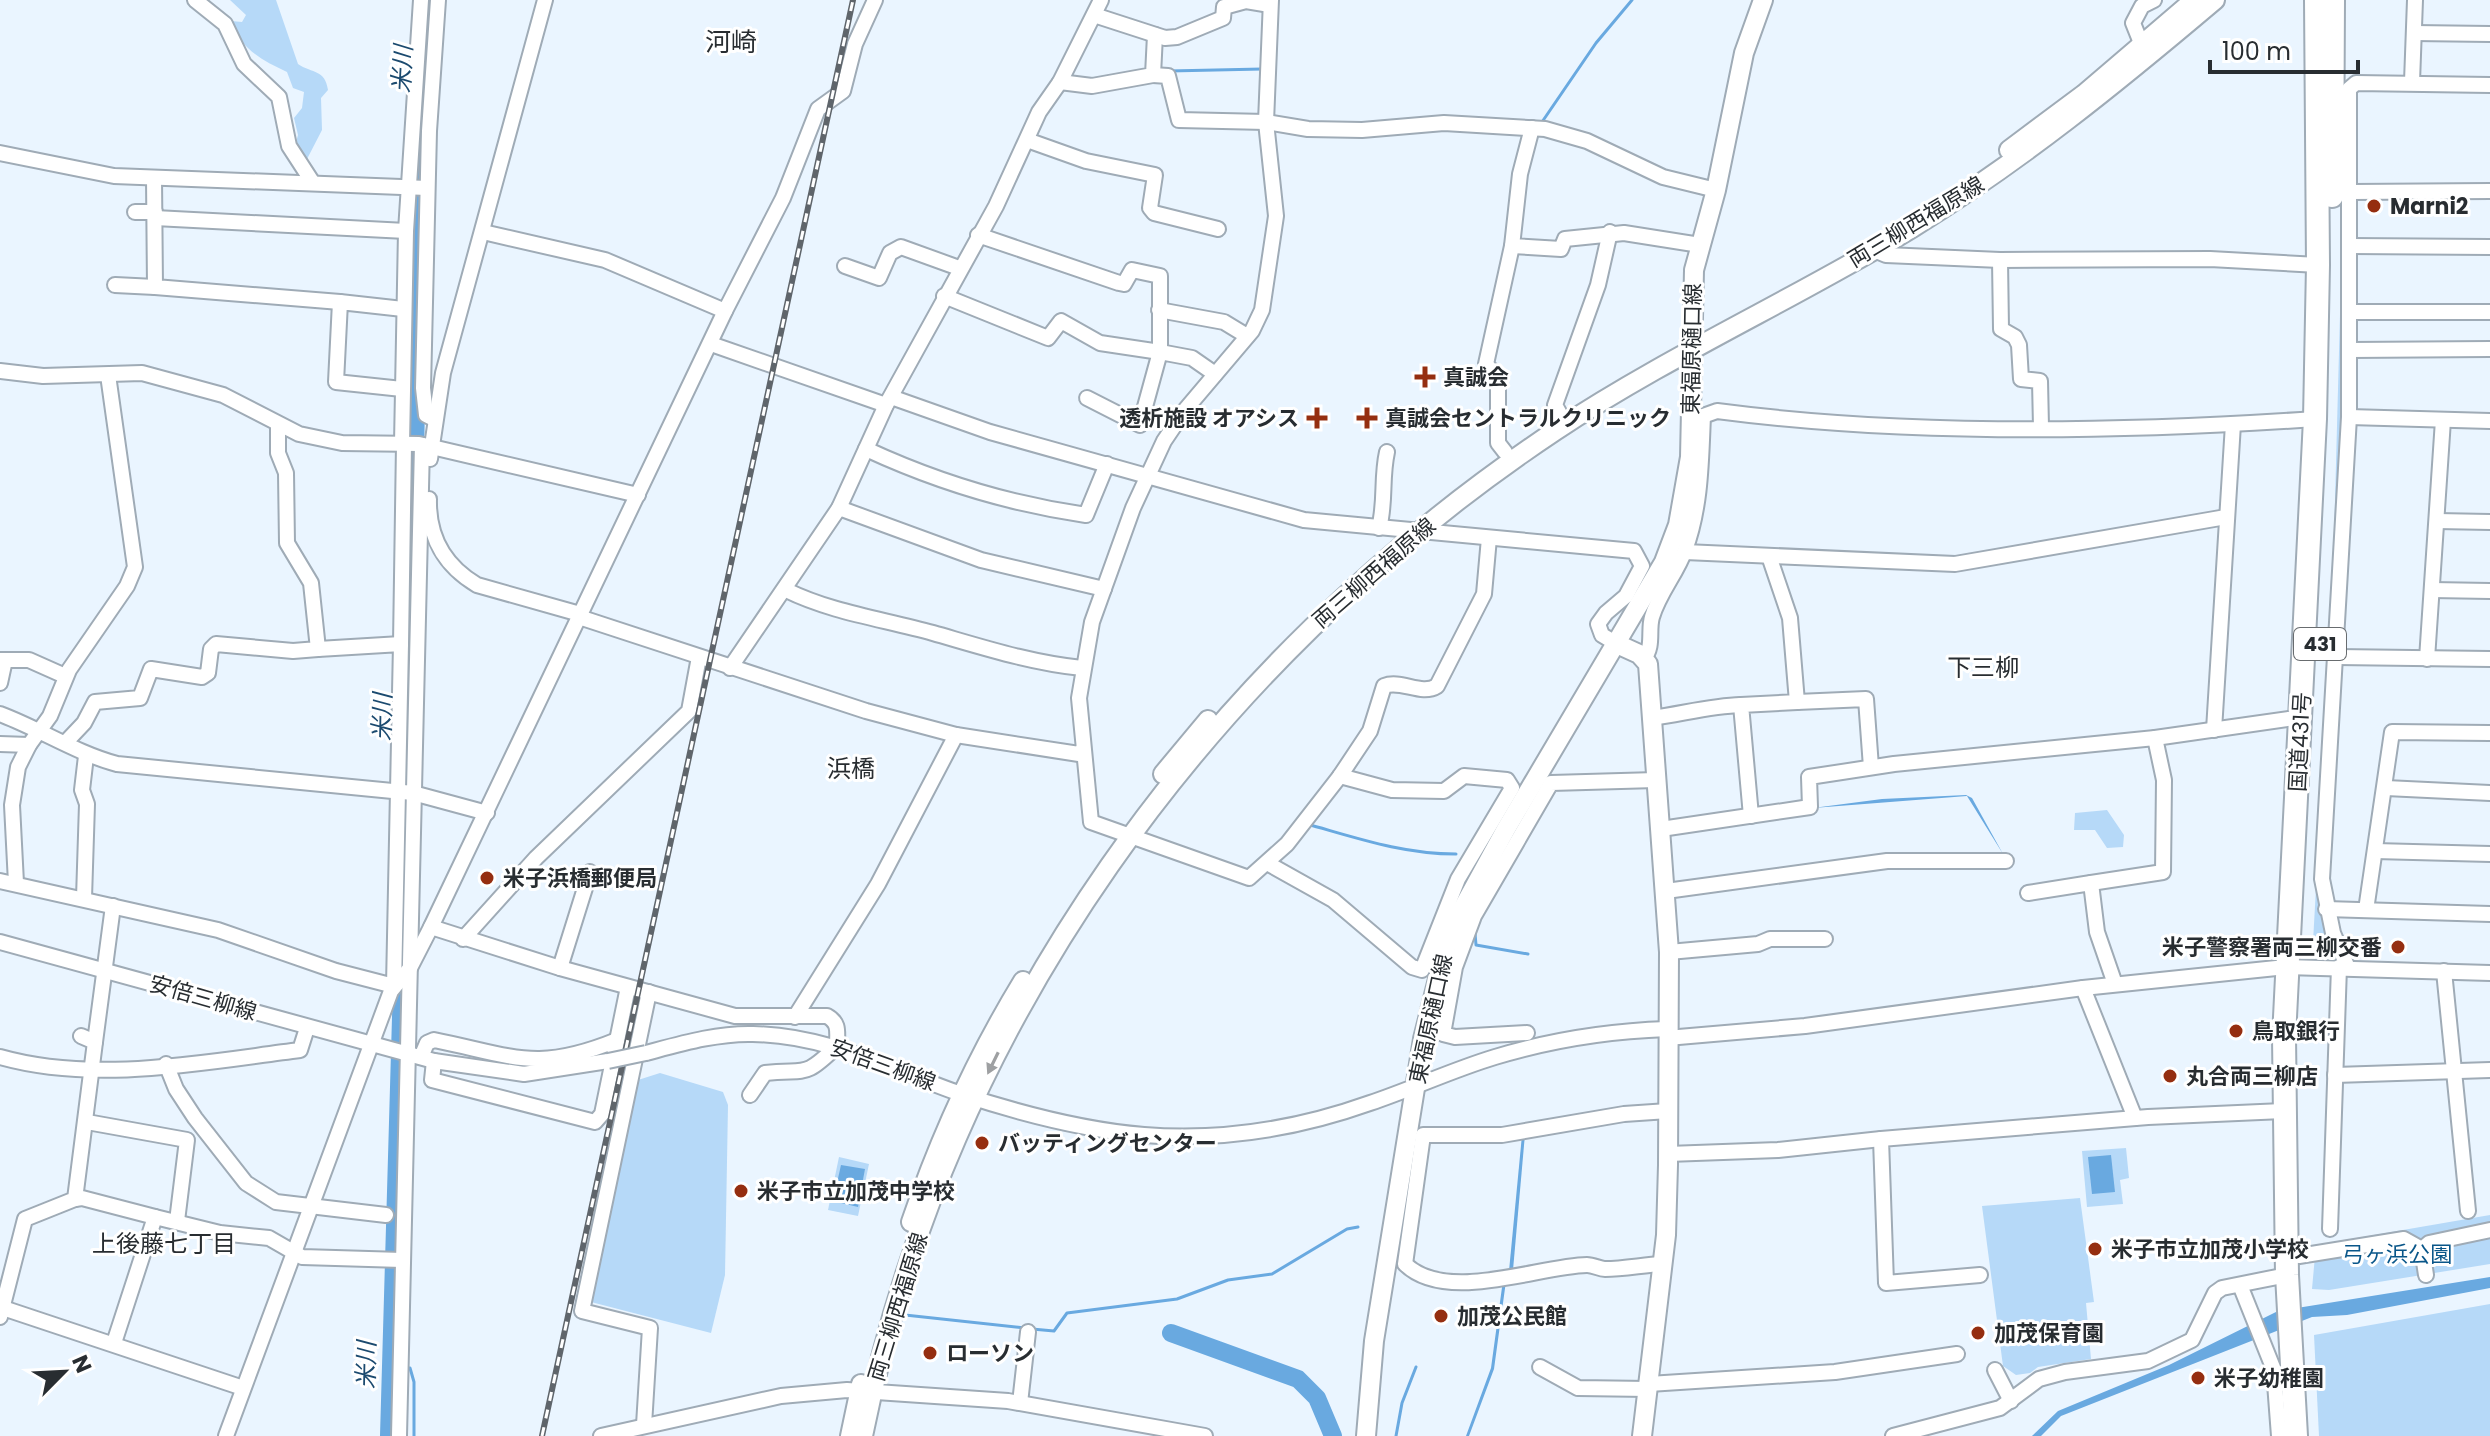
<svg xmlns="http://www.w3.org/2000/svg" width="2490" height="1436" font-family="Poppins,'Noto Sans JP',sans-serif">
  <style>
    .green { fill: #b6d9f8 }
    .water { fill: #69a9e0 }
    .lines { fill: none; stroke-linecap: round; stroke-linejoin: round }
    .stream { stroke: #69a9e0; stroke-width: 3 }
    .river { stroke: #69a9e0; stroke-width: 18 }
    .minor-casing { stroke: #9fabb6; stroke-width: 18 }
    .major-casing { stroke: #9fabb6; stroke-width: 22 }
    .highway-casing { stroke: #9fabb6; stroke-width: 26 }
    .minor { stroke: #fff; stroke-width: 14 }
    .major { stroke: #fff; stroke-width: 18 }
    .highway { stroke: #fff; stroke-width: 22 }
    .rail-casing { stroke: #5f656b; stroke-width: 6 }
    .rail { stroke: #fff; stroke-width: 3; stroke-dasharray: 9; stroke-linecap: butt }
    .minor-bridge-casing { stroke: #9fabb6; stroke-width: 18; stroke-linecap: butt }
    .minor-bridge { stroke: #fff; stroke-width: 14 }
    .oneway { fill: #9ea0a2 }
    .poi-dot { fill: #952e10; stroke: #fff; stroke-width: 3 }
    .labels { text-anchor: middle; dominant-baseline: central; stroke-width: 6; stroke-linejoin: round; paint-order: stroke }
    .shield { fill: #fff; stroke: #686c6f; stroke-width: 2 }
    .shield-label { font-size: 20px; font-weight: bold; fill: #282d31 }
    .poi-label { font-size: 22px; font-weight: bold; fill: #282d31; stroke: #fff; text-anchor: start }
    .street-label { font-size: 22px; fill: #282d31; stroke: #fff }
    .park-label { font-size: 22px; fill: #095689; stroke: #fff }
    .water-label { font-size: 24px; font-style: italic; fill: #1b4a6f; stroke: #fff }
    .neighbourhood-label { font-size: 24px; fill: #282d31; stroke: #fff }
    .quarter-label { font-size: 26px; fill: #282d31; stroke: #fff }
  </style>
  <rect width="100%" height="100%" fill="#eaf5ff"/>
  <g class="green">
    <path d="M 230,0 L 276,0 L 298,64 C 313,74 325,69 328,90 L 321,98 L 322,130 L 306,161 L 295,146 L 298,135 L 294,118 L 302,108 L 304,92 L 293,88 L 287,72 C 261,60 241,49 231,21 L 242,22 L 246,15 Z"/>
    <polygon points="2346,233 2340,508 2333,575 2342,240"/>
    <polygon points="2326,708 2319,872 2333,951 2320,950 2313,942"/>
    <polygon points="2107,810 2124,835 2123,847 2107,848 2095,830 2074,830 2075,813"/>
    <polygon points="660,1073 723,1092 728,1105 725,1275 711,1333 591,1302 638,1080"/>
    <polygon points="2126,1148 2129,1178 2120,1180 2123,1204 2087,1207 2082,1151"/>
    <polygon points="839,1157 869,1164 858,1216 828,1210"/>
    <polygon points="2080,1198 2094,1302 2086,1303 2091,1359 2038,1367 2030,1373 2016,1375 2003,1366 1982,1206"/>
    <polygon points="2490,1215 2490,1264 2329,1290 2312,1289 2316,1245"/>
    <polygon points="2490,1304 2490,1436 2319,1436 2314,1335"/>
  </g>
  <g class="water">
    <polygon points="1966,795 1972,798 2003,854 1967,796 1813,808 1882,799"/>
    <polygon points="1525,1134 1513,1270 1509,1271 1522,1135"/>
    <polygon points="2111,1155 2115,1192 2092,1194 2088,1157"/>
    <polygon points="841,1165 865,1169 858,1207 833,1201"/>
    <polygon points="2490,1277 2490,1288 2347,1315 2312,1317 2061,1416 2041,1436 2032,1436 2058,1411 2169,1365 2278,1311"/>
    <polygon points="1503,1280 1506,1281 1494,1369 1469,1436 1466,1436 1491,1368"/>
  </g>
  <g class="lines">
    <g class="stream">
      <polyline points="1169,71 1262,69"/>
      <polyline points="1542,122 1596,43 1632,0"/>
      <path d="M 1307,824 C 1357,838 1403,854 1456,854"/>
      <polyline points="1475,933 1476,945 1528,954"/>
      <polyline points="905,1315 1025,1328"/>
      <polyline points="1032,1329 1054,1331 1067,1313 1177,1299 1228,1280 1272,1274 1347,1229 1358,1227"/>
      <polyline points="406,1368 410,1368 414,1382 414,1436"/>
      <polyline points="1396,1436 1402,1403 1416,1367"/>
    </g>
    <g class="river">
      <polyline points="426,86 430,0"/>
      <polyline points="413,538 422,151"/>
      <polyline points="407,809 413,571"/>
      <polyline points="1171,1333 1298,1379 1317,1398 1333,1436"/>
      <polyline points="389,1436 406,843"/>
    </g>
    <g class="minor-casing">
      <g id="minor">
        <polyline points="195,0 225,24 244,64 279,97 289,146 313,183"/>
        <path d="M 1271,0 L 1266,122 L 1276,216 L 1262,310 L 1252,331 L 1185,410 L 1164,441 L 1133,508 L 1092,622 L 1079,698 L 1091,822 L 1249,878 L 1287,844 L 1340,776 L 1370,731 L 1384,686 C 1401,679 1421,696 1437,686 L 1484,594 L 1489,538"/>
        <polyline points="1094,15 1165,38 1177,37 1223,18 1224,7 1246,1 1270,5"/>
        <polyline points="2414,33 2490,34"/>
        <polyline points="2151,49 2141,43 2133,23 2142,6 2154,0"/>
        <polyline points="1153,75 1168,76 1179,120 1266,122 1308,129 1362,130 1444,123 1545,129 1587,141 1663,177 1716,190"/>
        <polyline points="1060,82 1092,86 1153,75 1155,35"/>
        <polyline points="2412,82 2415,0"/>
        <polyline points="1532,128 1520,174 1512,246 1561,249 1565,239 1624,233 1700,245"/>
        <polyline points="1027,140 1086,161 1155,175 1150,208 1154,213 1218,229"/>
        <polyline points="0,153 114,176 427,188"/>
        <polyline points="154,178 155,287 340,302"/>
        <polyline points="2351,192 2490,191"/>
        <polyline points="135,212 155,212"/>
        <polyline points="155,218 406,231"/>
        <polyline points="483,232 605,260 725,311"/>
        <polyline points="2350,246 2490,247"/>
        <polyline points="1874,250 1886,255 2000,260 2210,259 2318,265"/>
        <polyline points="2000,260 2001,329 2015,337 2019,345 2021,379 2040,381 2041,427"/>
        <polyline points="845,266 879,278 890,253 901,247 959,268"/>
        <polyline points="115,285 155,287"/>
        <polyline points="944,296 1048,338 1061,321 1100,343 1160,352 1160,276 1132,270 1124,284 1119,283 978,235"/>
        <polyline points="1159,310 1224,322 1247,336"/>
        <polyline points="2350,312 2490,312"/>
        <polyline points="711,344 886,405"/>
        <polyline points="2350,350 2490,349"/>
        <polyline points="0,371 43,376 142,373 223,395 299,434 342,443 419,444 638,495"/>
        <polyline points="402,389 336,382 340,302 403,309"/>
        <polyline points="891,397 990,432 1304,520 1634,551 1642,566 1626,596 1606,613 1598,624 1602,635 1617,644"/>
        <polyline points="1087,398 1140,425 1160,352 1192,358 1215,374"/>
        <polyline points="1560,414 1555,405 1598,285 1610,232"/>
        <polyline points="2349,417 2490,421"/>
        <polyline points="434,419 426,415 423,388 429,131 438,0"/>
        <polyline points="402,444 406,231 421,0"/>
        <path d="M 866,449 C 935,481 1010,504 1086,515 L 1107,464"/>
        <polyline points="1505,452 1498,443 1498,378 1486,364 1512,246"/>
        <polyline points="430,459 443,373 545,0"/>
        <path d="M 429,499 C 428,537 445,566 477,585 L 580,614"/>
        <polyline points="839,508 981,560 1104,589"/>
        <polyline points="2437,521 2490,522"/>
        <path d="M 1379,528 C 1386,502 1381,479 1387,452"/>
        <polyline points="1685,552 1955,564 2226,517"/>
        <path d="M 786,590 C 833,613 883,619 933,633 C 982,647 1031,663 1082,668"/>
        <polyline points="2432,590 2490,591"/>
        <polyline points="579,617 866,711 956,735 1079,754 1083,749"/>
        <polyline points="401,644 404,444"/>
        <polyline points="2337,657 2490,659"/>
        <path d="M 1644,658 C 1654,647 1648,630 1652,617 C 1659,593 1677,573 1685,550 C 1701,507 1701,461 1703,416 L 1717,411 C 1908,436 2124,432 2315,419"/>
        <polyline points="2427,659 2443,420"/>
        <polyline points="0,660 29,660 65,676"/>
        <polyline points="730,668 839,508 886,405 996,206 1039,112 1060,82 1101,0"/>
        <polyline points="0,683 5,660"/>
        <polyline points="1797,702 1866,699 1871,767"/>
        <path d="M 0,714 C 40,729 76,753 117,764 L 413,793 L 487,813"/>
        <path d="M 1651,718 C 1682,714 1710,706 1741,705"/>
        <polyline points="2214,730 2233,424"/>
        <polyline points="66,742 84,723 95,702 140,698 151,669 202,677 208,673 211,649 216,644 293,651 318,649 311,583 287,543 286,473 278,453 278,425"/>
        <polyline points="0,744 29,745"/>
        <polyline points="2386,788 2490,793"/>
        <polyline points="1751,816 1741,705 1797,702 1790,618 1769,556"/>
        <polyline points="1661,829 1810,807 1809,777 1894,764 2155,738"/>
        <polyline points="2375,851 2490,854"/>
        <polyline points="1267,863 1333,900 1412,967 1422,970 1458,879 1512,788 1507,780 1464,776 1444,791 1392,790 1340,776"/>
        <polyline points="0,881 218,930 336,971 394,986 401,644 318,649"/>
        <polyline points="16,883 12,805 18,767 29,745 50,716 69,670 127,586 135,567 108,375"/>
        <polyline points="2091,883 2163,872 2164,780 2155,738 2302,717"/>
        <polyline points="1666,891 1887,861 2006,861"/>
        <polyline points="2028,893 2091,883 2097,932 2115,984"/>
        <polyline points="84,898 87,804 82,790 86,756"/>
        <polyline points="2326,909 2490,914"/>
        <polyline points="2366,910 2392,732 2490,733"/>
        <path d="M 431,927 L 560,968 L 735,1016 L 827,1016 C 840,1023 837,1032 837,1046 C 802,1080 807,1068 765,1073 L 750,1095"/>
        <polyline points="463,939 536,858 689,711 699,657"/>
        <polyline points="0,942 434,1061 524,1074 608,1061"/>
        <polyline points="1669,952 1758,944 1770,939 1825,939"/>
        <polyline points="560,968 590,872"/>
        <polyline points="2348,968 2333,933 2322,879 2349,417 2349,89 2356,83 2490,85"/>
        <polyline points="2444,971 2468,1211"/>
        <polyline points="2083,988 2135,1118"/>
        <polyline points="795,1017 878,884 956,735"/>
        <polyline points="1527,1033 1455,1037 1443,1034 1455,967 1474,916 1551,783 1656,780"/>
        <polyline points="1667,1038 1805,1026 2083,988 2286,967 2490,973"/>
        <polyline points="95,1042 113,906"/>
        <path d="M 646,1053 C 680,1044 717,1033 753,1034 C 828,1035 892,1070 961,1094 C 1019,1113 1083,1130 1144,1135 C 1221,1141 1297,1129 1370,1103 C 1412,1089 1452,1070 1495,1057 C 1551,1040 1609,1031 1667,1029"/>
        <path d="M 0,1057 C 95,1084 204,1062 300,1050 L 307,1028"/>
        <path d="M 421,1057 L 427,1043 L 434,1040 C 514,1056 536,1073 617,1040"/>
        <polyline points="434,1061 432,1080 595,1122 602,1114 628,987"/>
        <polyline points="166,1064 176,1089 195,1118 246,1183 276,1202 386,1215"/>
        <polyline points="2335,1075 2490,1070"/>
        <polyline points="87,1122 187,1140 177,1221"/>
        <polyline points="1668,1154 1778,1150 1881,1139"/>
        <polyline points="75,1199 82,1198 155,1217 114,1343"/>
        <polyline points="155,1217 220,1233 269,1238 302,1257 402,1260"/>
        <polyline points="2330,1229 2339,967"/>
        <polyline points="2299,1256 2404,1239 2422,1249"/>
        <path d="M 1662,1264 C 1643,1265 1624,1269 1605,1269 C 1599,1269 1594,1265 1587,1265 C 1538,1266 1446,1304 1405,1264 L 1423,1135 L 1502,1135 L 1624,1114 L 1668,1111"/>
        <polyline points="1980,1275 1886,1283 1881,1139 2148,1117 2283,1111"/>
        <polyline points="2426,1275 2422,1249 2429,1243 2490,1230"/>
        <polyline points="2240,1285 2274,1370 2279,1436"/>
        <polyline points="3,1308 243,1388"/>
        <polyline points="0,1317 25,1219 75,1199 95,1042 81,1036"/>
        <polyline points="1540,1367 1578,1388 1648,1389"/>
        <polyline points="1995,1370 2011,1401"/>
        <polyline points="1649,1384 1835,1372 1957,1354"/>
        <polyline points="1020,1403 1028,1332"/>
        <polyline points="644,1425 650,1328 582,1311 649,992"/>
        <polyline points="226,1436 391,991 410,968 431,927 725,311 783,198 818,109 843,91 855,44 875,0"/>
        <polyline points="399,1436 422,445"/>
        <polyline points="601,1436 781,1396 847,1390 1008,1401 1205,1436"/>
        <polyline points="1893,1436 2000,1408 2039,1379 2065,1372 2148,1361 2192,1340 2215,1293 2222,1288 2287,1275"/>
      </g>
    </g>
    <g class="major-casing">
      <g id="major">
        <polyline points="2009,150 2084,94 2194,0"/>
        <polyline points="1617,644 1639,654 1648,664 1669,952 1668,1165 1666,1235 1642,1436"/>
        <polyline points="1163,774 1208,720"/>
        <path d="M 911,1222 C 940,1137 976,1058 1023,981"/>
        <polyline points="850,1436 861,1384"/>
        <path d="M 863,1436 C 945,1024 1208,662 1555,431 C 1670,355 1795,299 1912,228 C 2021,161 2118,82 2215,0"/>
        <polyline points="1366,1436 1374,1341 1423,1039 1446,947 1460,913 1506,829 1664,562 1678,525 1690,457 1694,270 1716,190 1744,53 1763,0"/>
      </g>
    </g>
    <g class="highway-casing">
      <g id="highway">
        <polyline points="2332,196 2333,0"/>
        <polyline points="2296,1436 2287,1275 2284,1037 2315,419 2318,265 2316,0"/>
      </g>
    </g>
    <use href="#minor" class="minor"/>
    <use href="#major" class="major"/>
    <use href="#highway" class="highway"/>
    <g class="rail-casing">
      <polyline id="rail" points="542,1436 853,0"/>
    </g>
    <use href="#rail" class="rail"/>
    <g class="minor-bridge-casing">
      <polyline id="minor-bridge" points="608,1061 646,1053"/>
    </g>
    <use href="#minor-bridge" class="minor-bridge"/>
  </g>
  <defs><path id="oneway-solid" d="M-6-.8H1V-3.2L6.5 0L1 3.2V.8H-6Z" transform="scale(2)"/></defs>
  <use class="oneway" href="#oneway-solid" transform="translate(993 1063) rotate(116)"/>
  <g class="poi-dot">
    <circle cx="2374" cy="206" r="8"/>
    <path d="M1421 365h8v8h8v8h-8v8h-8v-8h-8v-8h8z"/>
    <path d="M1313 406h8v8h8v8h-8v8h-8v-8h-8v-8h8z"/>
    <path d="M1363 406h8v8h8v8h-8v8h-8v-8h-8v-8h8z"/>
    <circle cx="487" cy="878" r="8"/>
    <circle cx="2398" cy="947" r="8"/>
    <circle cx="2236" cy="1031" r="8"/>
    <circle cx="2170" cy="1076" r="8"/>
    <circle cx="982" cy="1143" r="8"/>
    <circle cx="741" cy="1191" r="8"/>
    <circle cx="2095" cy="1249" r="8"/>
    <circle cx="1441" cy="1316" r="8"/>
    <circle cx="1978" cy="1333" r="8"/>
    <circle cx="930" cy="1353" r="8"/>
    <circle cx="2198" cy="1378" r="8"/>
  </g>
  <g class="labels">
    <rect class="shield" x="2294" y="628" width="52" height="32" rx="6"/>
    <g class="shield-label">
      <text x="2320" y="644">431</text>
    </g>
    <g class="poi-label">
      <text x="2390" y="206">Marni2</text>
      <text x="1443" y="377">真誠会</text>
      <text x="1299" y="418" text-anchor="end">透析施設 オアシス</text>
      <text x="1385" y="418">真誠会セントラルクリニック</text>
      <text x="503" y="878">米子浜橋郵便局</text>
      <text x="2382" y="947" text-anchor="end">米子警察署両三柳交番</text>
      <text x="2252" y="1031">鳥取銀行</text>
      <text x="2186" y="1076">丸合両三柳店</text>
      <text x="998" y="1143">バッティングセンター</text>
      <text x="757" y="1191">米子市立加茂中学校</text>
      <text x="2111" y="1249">米子市立加茂小学校</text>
      <text x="1457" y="1316">加茂公民館</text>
      <text x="1994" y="1333">加茂保育園</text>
      <text x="946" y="1353">ローソン</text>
      <text x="2214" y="1378">米子幼稚園</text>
    </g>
    <g class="street-label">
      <text transform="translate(1916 222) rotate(-31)">両三柳西福原線</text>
      <text transform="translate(1692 349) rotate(-89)">東福原樋口線</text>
      <text transform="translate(1374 573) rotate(-41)">両三柳西福原線</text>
      <text transform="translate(2300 742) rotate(-87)">国道431号</text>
      <text transform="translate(203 998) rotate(16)">安倍三柳線</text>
      <text transform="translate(1431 1019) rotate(-78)">東福原樋口線</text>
      <text transform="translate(883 1065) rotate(20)">安倍三柳線</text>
      <text transform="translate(898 1307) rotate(-73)">両三柳西福原線</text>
    </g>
    <g class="park-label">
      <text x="2397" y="1254">弓ヶ浜公園</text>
    </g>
    <g class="water-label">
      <text transform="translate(402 69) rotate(-87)">米川</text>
      <text transform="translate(382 717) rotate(-89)">米川</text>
      <text transform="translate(366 1365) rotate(-89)">米川</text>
    </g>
    <g class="neighbourhood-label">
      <text x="1983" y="667">下三柳</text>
      <text x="851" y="768">浜橋</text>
      <text x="164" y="1243">上後藤七丁目</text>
    </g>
    <g class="quarter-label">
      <text x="731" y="42">河崎</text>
    </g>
  </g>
  <g transform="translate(64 1372) rotate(66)" stroke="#ffffff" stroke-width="6" paint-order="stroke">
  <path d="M0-6L14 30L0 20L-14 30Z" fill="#282d31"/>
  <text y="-12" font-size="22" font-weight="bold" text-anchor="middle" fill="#282d31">N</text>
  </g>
  <path d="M2210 60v12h148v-12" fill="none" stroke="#282d31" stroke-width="4"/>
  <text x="2222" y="60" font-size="24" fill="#282d31" stroke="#ffffff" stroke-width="6" paint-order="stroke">100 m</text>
</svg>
